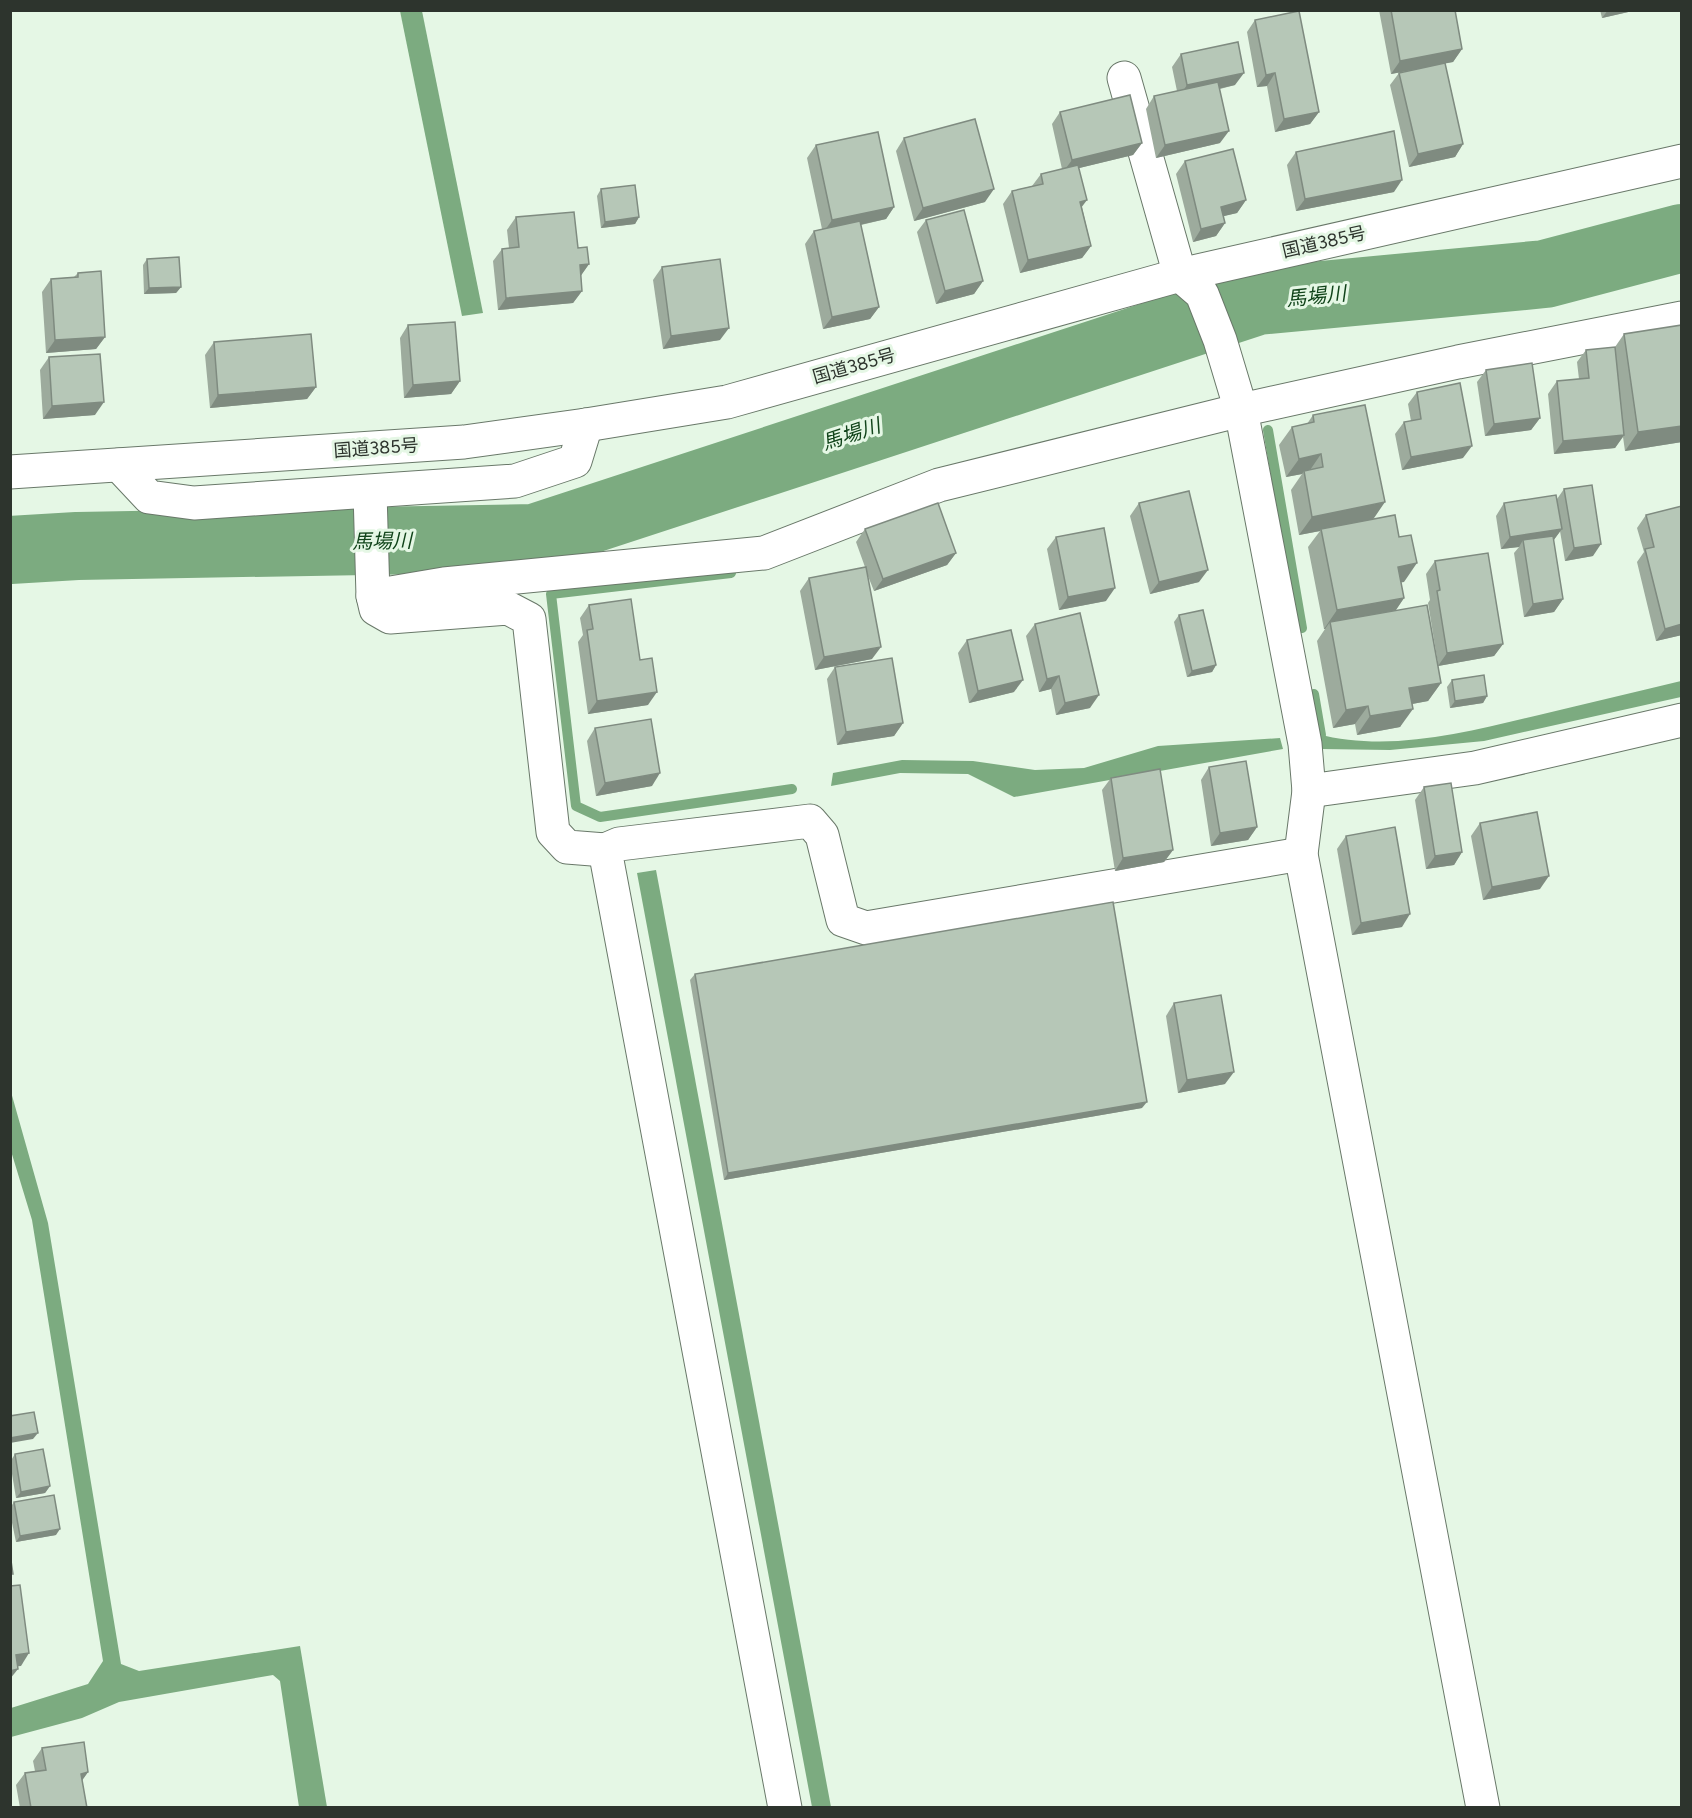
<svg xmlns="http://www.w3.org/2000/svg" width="1692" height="1818" font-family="Figtree,'Noto Sans JP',sans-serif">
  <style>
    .water { fill: #7cab80 }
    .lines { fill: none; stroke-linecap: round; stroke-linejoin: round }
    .stream { stroke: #7cab80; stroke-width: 10 }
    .river { stroke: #7cab80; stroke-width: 68 }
    .minor-casing { stroke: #697869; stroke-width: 35 }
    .trunk-casing { stroke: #697869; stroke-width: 35 }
    .minor { stroke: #fff; stroke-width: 33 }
    .trunk { stroke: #fff; stroke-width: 33 }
    .wall { fill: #9dab9d }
    .shaded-wall { fill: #7f8b80 }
    .building { fill: #b6c7b7; stroke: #7f8b80; stroke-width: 1.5 }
    .labels { text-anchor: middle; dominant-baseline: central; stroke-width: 6; stroke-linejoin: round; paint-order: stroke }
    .street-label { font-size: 18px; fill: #2d342d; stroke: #e5f7e5 }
    .water-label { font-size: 20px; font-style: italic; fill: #11441a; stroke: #e5f7e5 }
  </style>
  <rect width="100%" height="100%" fill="#e5f7e5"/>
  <g class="water">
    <polygon points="400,11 422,11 483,313 462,316"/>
    <path d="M 1681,681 L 1681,697 L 1484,741 L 1390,750 L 1321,749 L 1317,734 C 1391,753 1467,732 1539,715 C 1586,704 1634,692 1681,681 Z"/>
    <polygon points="1280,738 1283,749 1014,797 968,774 900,773 831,786 833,773 902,760 973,761 1035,770 1084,768 1158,746"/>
    <polygon points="656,870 831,1807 812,1807 637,873"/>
    <polygon points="11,1092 48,1223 121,1664 139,1671 300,1646 327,1807 299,1807 280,1681 273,1675 119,1702 82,1718 11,1737 11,1708 88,1684 103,1661 32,1220 11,1151"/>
  </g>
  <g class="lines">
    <g class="stream">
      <polyline points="1268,430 1302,628"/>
      <polyline points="731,573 551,594 576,806 600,817 792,789"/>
      <polyline points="1314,694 1321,735"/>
    </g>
    <polyline class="river" points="10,550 77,546 534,538 1258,301 1545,274 1682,238"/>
    <g class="minor-casing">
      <g id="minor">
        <polyline points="1124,78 1180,275 1202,294 1220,340 1241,410 1305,744 1309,791 1301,854 1483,1808"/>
        <polyline points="119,465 149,497 194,503 515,481 575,461 586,425"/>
        <polyline points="370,492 373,596 376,609 390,617 508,608 529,619 553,832 567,847 605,850"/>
        <polyline points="373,596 444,584 764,553 939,485 1241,410 1458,362 1682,318"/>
        <polyline points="1309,791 1475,768 1682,720"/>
        <polyline points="785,1808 605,850 619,844 810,821 822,835 843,920 866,928 1301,854"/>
      </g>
    </g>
    <g class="trunk-casing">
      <polyline id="trunk" points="10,472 464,442 586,425 727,402 1180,275 1682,161"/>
    </g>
    <use href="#minor" class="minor"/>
    <use href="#trunk" class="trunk"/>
  </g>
  <g class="wall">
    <polygon points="1379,10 1455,10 1462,49 1453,62 1445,63 1463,144 1455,157 1409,167 1390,85 1399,73 1419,69 1391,74"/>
    <polygon points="1600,10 1637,10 1602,18"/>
    <polygon points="1255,20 1319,112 1310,124 1275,132 1267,86 1257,87 1247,32"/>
    <polygon points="1181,54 1235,85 1220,89 1220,143 1156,158 1146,109 1154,96 1177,91 1172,67"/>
    <polygon points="1060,112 1142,143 1133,155 1079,168 1082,207 1091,246 1082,258 1020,273 1003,204 1012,191 1032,186 1041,174 1062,169 1052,124"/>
    <polygon points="904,138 985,202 914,221 896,151"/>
    <polygon points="816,145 894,207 886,219 861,225 879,307 870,319 823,329 805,244 814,231 822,229 807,158"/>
    <polygon points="1296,152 1394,192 1296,211 1287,165"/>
    <polygon points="1185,161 1246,200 1237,213 1223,216 1225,223 1216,236 1193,242 1176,174"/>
    <polygon points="601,189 639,217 635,224 601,228 597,196"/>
    <polygon points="516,217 578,248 589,264 581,275 582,291 573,303 498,310 493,261 502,249 509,248 507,230"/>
    <polygon points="926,220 983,281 974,294 936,304 917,232"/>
    <polygon points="147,259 181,287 176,293 144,294 143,265"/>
    <polygon points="662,267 720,340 663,349 653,280"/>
    <polygon points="78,273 105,337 96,349 46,353 42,292 51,279 74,277"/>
    <polygon points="408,325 460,381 451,394 404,398 400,338"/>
    <polygon points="1624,334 1682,442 1625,451 1623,437 1615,448 1554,454 1548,394 1557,381 1579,379 1577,362 1586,350 1615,347"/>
    <polygon points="214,342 316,387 307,399 210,408 205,355"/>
    <polygon points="49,357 95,415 43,419 40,370"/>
    <polygon points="1486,370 1540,418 1531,430 1485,436 1477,382"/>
    <polygon points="1417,392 1463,458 1402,470 1395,434 1404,422 1411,421 1408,404"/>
    <polygon points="1313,415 1373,519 1404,582 1401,582 1404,598 1396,610 1438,664 1428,603 1430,600 1426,574 1435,561 1503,644 1494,656 1438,666 1441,683 1428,701 1412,704 1400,727 1357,735 1355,724 1333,728 1317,641 1325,629 1324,629 1308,547 1320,531 1299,535 1291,490 1302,474 1286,477 1279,445 1292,427 1307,424"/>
    <polygon points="1564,489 1593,556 1565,561 1560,531 1553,541 1563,599 1554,612 1524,617 1514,553 1519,547 1501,549 1496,516 1504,503 1557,499"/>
    <polygon points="1139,503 1199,582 1150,594 1130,516"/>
    <polygon points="1682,506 1682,635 1656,641 1637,562 1644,552 1637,528 1646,515"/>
    <polygon points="865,529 956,553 947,565 874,591 866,571 872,659 815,670 800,591 809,578 865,567 856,542"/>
    <polygon points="1056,537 1106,601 1059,610 1047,549"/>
    <polygon points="589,605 640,660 648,705 588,714 578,642 583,635 580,618"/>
    <polygon points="1179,615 1216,665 1212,672 1187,677 1174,622"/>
    <polygon points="1035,624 1090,708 1056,715 1051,689 1039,692 1026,636"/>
    <polygon points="967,640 1014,692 969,703 958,653"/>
    <polygon points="835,667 903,723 894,736 837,745 827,679"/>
    <polygon points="1452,680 1487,696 1483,703 1450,708 1447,687"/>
    <polygon points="595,728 652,786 596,796 587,741"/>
    <polygon points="1209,767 1257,827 1248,840 1211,846 1201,780"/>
    <polygon points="1111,778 1173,850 1164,862 1115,871 1102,790"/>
    <polygon points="1424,787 1462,852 1454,865 1426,869 1415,800"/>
    <polygon points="1480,823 1540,889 1483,900 1471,836"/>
    <polygon points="1346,836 1402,927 1352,935 1337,849"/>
    <polygon points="695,974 1142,1108 724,1180 690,980"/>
    <polygon points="1174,1003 1225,1084 1178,1093 1166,1016"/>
    <polygon points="15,1454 50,1486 45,1493 16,1498 10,1462"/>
    <polygon points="14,1502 56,1535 16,1542 10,1513 10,1508"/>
    <polygon points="42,1748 88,1772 82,1780 87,1808 20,1808 16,1785 25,1773 35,1771 33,1761"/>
  </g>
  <g class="shaded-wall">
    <polygon points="1608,10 1637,10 1602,18"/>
    <polygon points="1462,49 1453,62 1391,74 1400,61"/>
    <polygon points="1244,73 1235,85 1178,98 1187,85"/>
    <polygon points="1275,73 1267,86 1257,87 1266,75"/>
    <polygon points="1319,112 1310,124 1275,132 1284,119"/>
    <polygon points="1229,131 1220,143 1156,158 1165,145"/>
    <polygon points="1142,143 1133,155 1063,172 1072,160"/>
    <polygon points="1463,144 1455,157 1409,167 1418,154"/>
    <polygon points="1402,180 1394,192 1296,211 1305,199"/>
    <polygon points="994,189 985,202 914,221 923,208"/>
    <polygon points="1087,200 1078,212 1080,202"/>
    <polygon points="1246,200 1237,213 1212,219 1221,207"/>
    <polygon points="894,207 886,219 823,233 832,220"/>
    <polygon points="639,217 635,224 601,228 605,222"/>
    <polygon points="1225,223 1216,236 1193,242 1201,229"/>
    <polygon points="1091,246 1082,258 1020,273 1028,260"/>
    <polygon points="589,264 580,277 580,265"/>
    <polygon points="983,281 974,294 936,304 945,291"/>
    <polygon points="181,287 176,293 144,294 149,288"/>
    <polygon points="582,291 573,303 498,310 506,298"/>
    <polygon points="879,307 870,319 823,329 832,317"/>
    <polygon points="729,328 720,340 663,349 671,336"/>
    <polygon points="105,337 96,349 46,353 55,340"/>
    <polygon points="460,381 451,394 404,398 413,385"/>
    <polygon points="316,387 307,399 210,408 218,395"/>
    <polygon points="104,402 95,415 43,419 52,406"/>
    <polygon points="1540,418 1531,430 1485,436 1494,424"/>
    <polygon points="1682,426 1682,442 1625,451 1638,432"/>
    <polygon points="1624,435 1615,448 1554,454 1563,441"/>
    <polygon points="1472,446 1463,458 1402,470 1411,457"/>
    <polygon points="1321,454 1308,473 1304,471 1302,474 1286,477 1299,459"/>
    <polygon points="1385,502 1372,521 1321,529 1320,531 1299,535 1312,517"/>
    <polygon points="1562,529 1553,541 1523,540 1519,547 1501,549 1510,537"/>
    <polygon points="1601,544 1593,556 1565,561 1574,548"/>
    <polygon points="956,553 947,565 874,591 883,579"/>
    <polygon points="1417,563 1404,582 1385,585 1398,567"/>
    <polygon points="1208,570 1199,582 1150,594 1159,582"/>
    <polygon points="1115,588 1106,601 1059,610 1068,597"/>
    <polygon points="1404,598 1391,617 1330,622 1325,629 1324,629 1337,610"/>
    <polygon points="1563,599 1554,612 1524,617 1533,604"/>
    <polygon points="1682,624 1682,635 1656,641 1665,629"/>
    <polygon points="1503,644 1494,656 1438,666 1447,653"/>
    <polygon points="881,647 872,659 815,670 824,657"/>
    <polygon points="1216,665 1212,672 1187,677 1192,671"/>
    <polygon points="1059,676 1051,689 1039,692 1047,679"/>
    <polygon points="1023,680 1014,692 969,703 978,691"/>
    <polygon points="1441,683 1428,701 1396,707 1409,688"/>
    <polygon points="657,692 648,705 588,714 597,701"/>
    <polygon points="1099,695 1090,708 1056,715 1065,703"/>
    <polygon points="1487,696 1483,703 1450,708 1455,701"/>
    <polygon points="1368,706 1355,724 1333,728 1346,710"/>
    <polygon points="1413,709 1400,727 1357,735 1370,716"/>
    <polygon points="903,723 894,736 837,745 846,732"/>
    <polygon points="660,773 652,786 596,796 605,783"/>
    <polygon points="1257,827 1248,840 1211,846 1220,833"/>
    <polygon points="1173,850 1164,862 1115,871 1123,858"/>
    <polygon points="1462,852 1454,865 1426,869 1435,856"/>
    <polygon points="1549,876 1540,889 1483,900 1492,887"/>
    <polygon points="1410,914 1402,927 1352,935 1361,923"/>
    <polygon points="1234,1072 1225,1084 1178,1093 1187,1080"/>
    <polygon points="1147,1102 1142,1108 724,1180 728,1173"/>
    <polygon points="38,1433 33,1439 10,1443 10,1438"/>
    <polygon points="50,1486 45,1493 16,1498 21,1492"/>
    <polygon points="60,1529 56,1535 16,1542 20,1536"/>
    <polygon points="29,1653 21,1666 10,1667 16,1655"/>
    <polygon points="18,1669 10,1679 10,1671"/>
    <polygon points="88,1772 79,1785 81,1774"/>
  </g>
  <g class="building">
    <polygon points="1391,10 1455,10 1462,49 1400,61"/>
    <polygon points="1299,11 1319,112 1284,119 1275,73 1266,75 1255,20"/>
    <polygon points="1238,42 1244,73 1187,85 1181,54"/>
    <polygon points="1445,63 1463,144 1418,154 1399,73"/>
    <polygon points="1218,82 1229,131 1165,145 1154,96"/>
    <polygon points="1130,95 1142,143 1072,160 1060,112"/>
    <polygon points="975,119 994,189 923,208 904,138"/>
    <polygon points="1394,131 1402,180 1305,199 1296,152"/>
    <polygon points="878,132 894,207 832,220 816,145"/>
    <polygon points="1233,149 1246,200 1221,207 1225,223 1201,229 1185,161"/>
    <polygon points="1078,165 1087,200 1080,202 1091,246 1028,260 1012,191 1043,184 1041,174"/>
    <polygon points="635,185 639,217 605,222 601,189"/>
    <polygon points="964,210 983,281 945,291 926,220"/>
    <polygon points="574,212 578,248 587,247 589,264 580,265 582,291 506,298 502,249 519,247 516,217"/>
    <polygon points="860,221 879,307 832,317 814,231"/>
    <polygon points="179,257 181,287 149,288 147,259"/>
    <polygon points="720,259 729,328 671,336 662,267"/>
    <polygon points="101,271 105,337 55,340 51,279 78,277 78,273"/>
    <polygon points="455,322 460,381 413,385 408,325"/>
    <polygon points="1682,325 1682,426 1638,432 1624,334"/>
    <polygon points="311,334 316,387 218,395 214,342"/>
    <polygon points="1615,347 1624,435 1563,441 1557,381 1589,378 1586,350"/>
    <polygon points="100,354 104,402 52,406 49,357"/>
    <polygon points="1532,363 1540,418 1494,424 1486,370"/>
    <polygon points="1460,383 1472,446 1411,457 1404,422 1421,419 1417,392"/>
    <polygon points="1365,405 1385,502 1312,517 1304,471 1323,467 1321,454 1299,459 1292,427 1314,422 1313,415"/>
    <polygon points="1592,485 1601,544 1574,548 1564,489"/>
    <polygon points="1189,491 1208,570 1159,582 1139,503"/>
    <polygon points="1556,495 1562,529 1510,537 1504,503"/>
    <polygon points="938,503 956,553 883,579 865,529"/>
    <polygon points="1682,506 1682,624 1665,629 1645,549 1654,547 1646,515"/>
    <polygon points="1395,515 1399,537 1411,535 1417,563 1398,567 1404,598 1337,610 1321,529"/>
    <polygon points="1104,528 1115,588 1068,597 1056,537"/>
    <polygon points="1553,536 1563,599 1533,604 1523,540"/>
    <polygon points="1488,553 1503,644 1447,653 1437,591 1440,590 1435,561"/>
    <polygon points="866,567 881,647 824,657 809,578"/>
    <polygon points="631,599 640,660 652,658 657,692 597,701 587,630 593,629 589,605"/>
    <polygon points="1427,605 1441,683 1409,688 1413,709 1370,716 1368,706 1346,710 1330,622"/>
    <polygon points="1203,610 1216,665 1192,671 1179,615"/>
    <polygon points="1080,613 1099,695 1065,703 1059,676 1047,679 1035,624"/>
    <polygon points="1011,630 1023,680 978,691 967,640"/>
    <polygon points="892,658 903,723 846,732 835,667"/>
    <polygon points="1484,675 1487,696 1455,701 1452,680"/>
    <polygon points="651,719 660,773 605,783 595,728"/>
    <polygon points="1246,761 1257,827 1220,833 1209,767"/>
    <polygon points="1160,769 1173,850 1123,858 1111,778"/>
    <polygon points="1451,783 1462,852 1435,856 1424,787"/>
    <polygon points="1537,812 1549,876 1492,887 1480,823"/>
    <polygon points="1395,827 1410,914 1361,923 1346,836"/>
    <polygon points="1113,902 1147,1102 728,1173 695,974"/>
    <polygon points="1221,995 1234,1072 1187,1080 1174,1003"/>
    <polygon points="34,1412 38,1433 10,1438 10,1416"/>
    <polygon points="43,1449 50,1486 21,1492 15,1454"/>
    <polygon points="54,1495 60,1529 20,1536 14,1502"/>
    <polygon points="10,1554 13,1574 10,1574"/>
    <polygon points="20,1585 29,1653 16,1655 18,1669 10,1671 10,1586"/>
    <polygon points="84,1742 88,1772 81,1774 87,1808 31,1808 25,1773 46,1770 42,1748"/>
  </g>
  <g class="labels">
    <g class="street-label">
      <text transform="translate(1324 242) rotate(-13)">国道385号</text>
      <text transform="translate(854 366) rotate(-16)">国道385号</text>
      <text transform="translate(376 448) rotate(-4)">国道385号</text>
    </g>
    <g class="water-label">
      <text transform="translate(1316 296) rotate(-6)">馬場川</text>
      <text transform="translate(851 434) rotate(-18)">馬場川</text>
      <text transform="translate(382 541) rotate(-1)">馬場川</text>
    </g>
  </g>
  <rect width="1692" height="1818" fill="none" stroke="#2d342d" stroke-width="24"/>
</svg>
